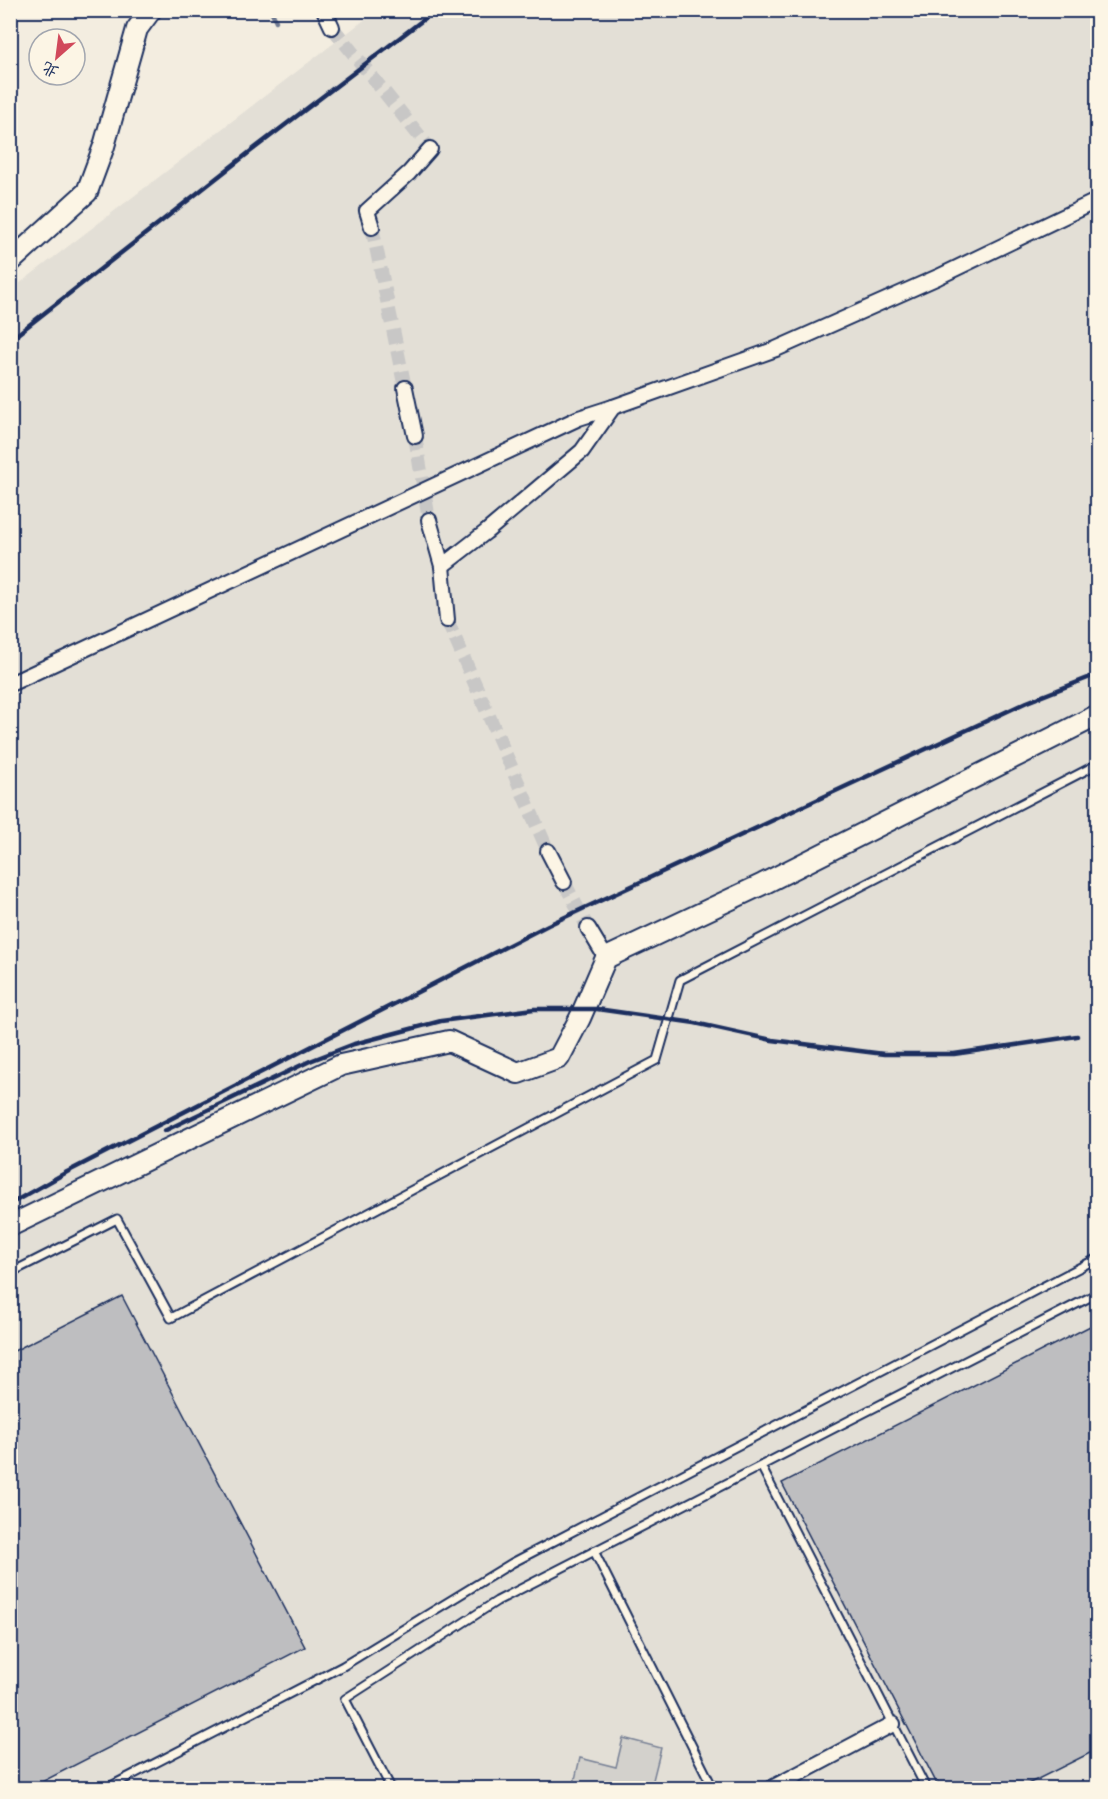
<svg xmlns="http://www.w3.org/2000/svg" width="1108" height="1799" font-family="Caveat,'LXGW WenKai TC',sans-serif">
  <style>
    .built { fill: #e3dfd6 }
    .green { fill: #d3d1cc; stroke: #778095; stroke-width: 1.5 }
    .lines { fill: none; stroke-linecap: round; stroke-linejoin: round }
    .stream { stroke: #707a91; stroke-width: 4.5 }
    .building { fill: #bebec0; stroke: #1b2f5e; stroke-width: 1.5 }
    .street-tunnel { stroke: #c8c7c6; stroke-width: 14; stroke-dasharray: 14 7; stroke-linecap: butt }
    .lane-casing { stroke: #1b2f5e; stroke-width: 11 }
    .street-casing { stroke: #1b2f5e; stroke-width: 18 }
    .secondary-casing { stroke: #1b2f5e; stroke-width: 24 }
    .lane { stroke: #fcf5e5; stroke-width: 7 }
    .street { stroke: #fcf5e5; stroke-width: 14 }
    .secondary { stroke: #fcf5e5; stroke-width: 20 }
    .rail { stroke: #1b2f5e; stroke-width: 4.5 }
  </style>
  <rect width="100%" height="100%" fill="#f3ede0"/>
  <filter id="ink" filterUnits="userSpaceOnUse"><feTurbulence type="fractalNoise" baseFrequency=".0167" numOctaves="2"/><feDisplacementMap in="SourceGraphic" scale="12" xChannelSelector="R" yChannelSelector="G"/><feConvolveMatrix kernelMatrix="1 2 1 2 8 2 1 2 1" color-interpolation-filters="sRGB"/></filter>
  <g filter="url(#ink)">
    <polygon class="built" points="376,11 1097,11 1097,1788 11,1788 11,290"/>
    <polygon class="green" points="623,1738 661,1748 651,1788 573,1788 580,1758 616,1767"/>
    <g class="lines">
      <polyline class="stream" points="271,10 276,21"/>
    </g>
    <g class="building">
      <polygon points="122,1296 305,1647 30,1788 10,1788 10,1353"/>
      <polygon points="1098,1322 1098,1749 1020,1788 939,1788 782,1483"/>
    </g>
    <g class="lines">
      <g class="street-tunnel">
        <polyline points="332,27 430,149"/>
        <polyline points="372,227 405,388"/>
        <polyline points="415,436 429,520"/>
        <polyline points="447,620 548,851"/>
        <polyline points="564,882 588,928"/>
      </g>
      <g class="lane-casing">
        <g id="lane">
          <polyline points="10,1273 117,1219 171,1318 657,1060 680,980 1098,764"/>
          <polyline points="761,1466 926,1788"/>
          <polyline points="594,1551 713,1788"/>
          <polyline points="107,1788 343,1666 512,1563 1098,1258"/>
          <polyline points="391,1788 345,1699 497,1601 1098,1293"/>
        </g>
      </g>
      <g class="street-casing">
        <g id="street">
          <polyline points="324,10 332,27"/>
          <polyline points="372,227 367,211 409,173 430,149"/>
          <polyline points="405,388 415,436"/>
          <polyline points="429,520 442,566 447,620"/>
          <polyline points="442,566 486,532 582,451 613,407 776,349 938,277 1098,200"/>
          <polyline points="10,684 579,418 613,407"/>
          <polyline points="548,851 564,882"/>
          <polyline points="588,928 606,958"/>
          <polyline points="772,1788 893,1724"/>
        </g>
      </g>
      <g class="secondary-casing">
        <g id="secondary">
          <polyline points="10,262 87,192 104,146 137,29 151,10"/>
          <polyline points="10,1226 341,1065 449,1041 518,1073 559,1058 580,1018 606,958 763,884 1098,715"/>
        </g>
      </g>
      <use href="#lane" class="lane"/>
      <use href="#street" class="street"/>
      <use href="#secondary" class="secondary"/>
      <g class="rail">
        <polyline points="10,340 251,151 436,10"/>
        <polyline points="164,1131 310,1061 354,1044 441,1021 534,1009 597,1009 695,1023 772,1040 884,1054 954,1054 1077,1036"/>
        <polyline points="10,1204 67,1172 548,925 1027,702 1098,674"/>
      </g>
    </g>
  </g>
  <rect width="1108" height="1799" fill="none" stroke="#fcf5e5" stroke-width="36"/>
  <rect x="18" y="18" width="1072" height="1763" fill="none" stroke="#1b2f5e" stroke-width="2" filter="url(#ink)"/>
  <g transform="translate(57 57) rotate(208)"><circle r="28" fill="#fcf5e5" stroke="#a2a6af" stroke-width="1.5"/>
  <path d="M0-4.5L10 22L0 15L-10 22Z" fill="#d1495b"/>
  <text y="-9" font-size="16" font-weight="bold" text-anchor="middle" fill="#1b2f5e">北</text>
  </g>
</svg>
